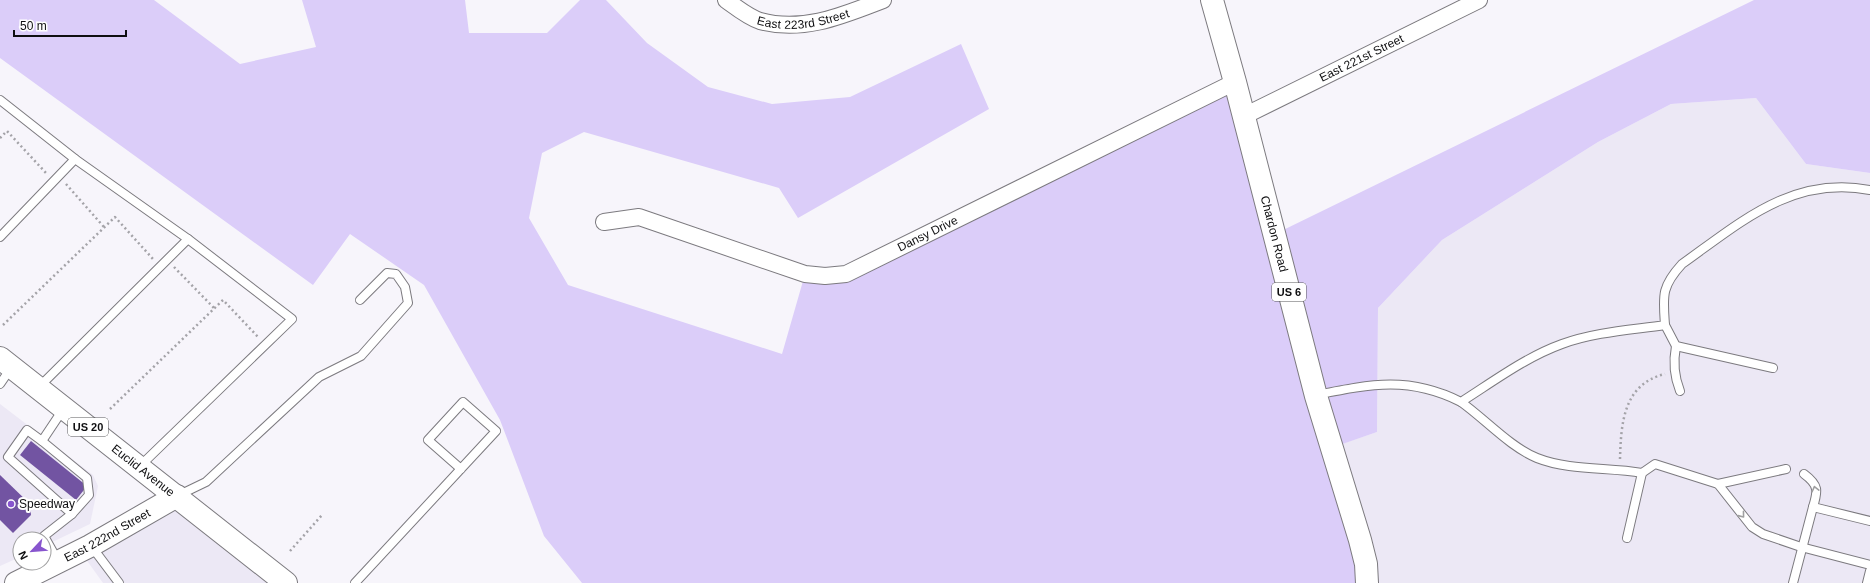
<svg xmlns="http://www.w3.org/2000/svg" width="1870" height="583" font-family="Arial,sans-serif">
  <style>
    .built { fill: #ece8f5 }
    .green { fill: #dbcdf9 }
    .building { fill: #7254a2 }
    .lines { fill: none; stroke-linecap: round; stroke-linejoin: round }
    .lane-casing { stroke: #7c7a7f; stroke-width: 10 }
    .street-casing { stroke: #7c7a7f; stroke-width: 18 }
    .secondary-casing { stroke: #7c7a7f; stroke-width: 24 }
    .primary-casing { stroke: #7c7a7f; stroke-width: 24 }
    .path { stroke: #a4a3a8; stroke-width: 2.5; stroke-dasharray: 2 3; stroke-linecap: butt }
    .lane { stroke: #fff; stroke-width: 8 }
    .street { stroke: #fff; stroke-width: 16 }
    .secondary { stroke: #fff; stroke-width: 22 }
    .primary { stroke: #fff; stroke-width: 22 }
    .oneway { stroke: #9f9fa0 }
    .poi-dot { fill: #8855ce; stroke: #fff; stroke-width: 1.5 }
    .labels { text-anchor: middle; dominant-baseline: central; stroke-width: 4; stroke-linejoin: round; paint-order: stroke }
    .shield { fill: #fff; stroke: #575758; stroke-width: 1 }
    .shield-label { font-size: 11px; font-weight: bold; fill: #0f0f11 }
    .street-label { font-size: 12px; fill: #0f0f11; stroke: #fff }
    .poi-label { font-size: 12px; fill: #0f0f11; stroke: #fff; text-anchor: start }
  </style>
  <rect width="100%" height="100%" fill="#f7f5fb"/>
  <g class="built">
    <polygon points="1756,98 1806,164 1870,173 1870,583 1367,583 1330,448 1377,432 1378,308 1442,240 1598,142 1671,104"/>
    <polygon points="0,404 93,475 98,486 90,524 44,546 44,539 20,539 20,557 0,566"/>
    <polygon points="177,496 286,583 103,583 80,551"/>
  </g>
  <polygon class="green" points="0,0 154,0 240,64 316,47 302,0 465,0 469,33 547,33 580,0 606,0 647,43 708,87 772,104 850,97 961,44 989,109 798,218 779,188 584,132 542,153 529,218 568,285 782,354 805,274 825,276 1235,82 1275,234 1754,0 1870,0 1870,173 1806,164 1756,98 1671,104 1598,142 1442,240 1378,308 1377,432 1331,448 1367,583 582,583 544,536 500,420 424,285 350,234 313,285 0,58"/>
  <g class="building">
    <polygon points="31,441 87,486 76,500 20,455"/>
    <polygon points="0,475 30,504 31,515 13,533 0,520"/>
  </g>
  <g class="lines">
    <g class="lane-casing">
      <g id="lane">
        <polyline points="0,100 75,159 0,237"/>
        <polyline points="1665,325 1676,346 1773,368"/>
        <path d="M 1676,346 C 1673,362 1674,376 1680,391"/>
        <polyline points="0,384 11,368"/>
        <polyline points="39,387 188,239 75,159"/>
        <path d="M 1316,395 C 1371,384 1409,376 1461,402 C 1494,381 1526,357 1562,344 C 1595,332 1631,330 1665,325 C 1663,296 1661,287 1682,264 C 1740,223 1792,175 1870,190"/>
        <path d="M 1461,402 C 1485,419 1510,447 1537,458 C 1570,471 1608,467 1642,473"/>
        <polyline points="42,441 87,478 89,495 72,514"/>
        <polyline points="140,466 292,319 188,239"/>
        <path d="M 1804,474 C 1819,485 1818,491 1813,507"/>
        <polyline points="1718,484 1786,469"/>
        <polyline points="177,496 206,482 319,377 361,356 408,303 405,287 396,274 387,273 360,300"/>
        <polyline points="1627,538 1642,473 1655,464 1718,484 1752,527 1763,534 1801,547 1870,565"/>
        <polyline points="92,547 119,583"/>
        <polyline points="58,561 44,536 72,514 8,457 27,430 42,441 64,408"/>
        <polyline points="355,583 496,431 463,402 428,440 461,469"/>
        <polyline points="1793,583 1813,507 1870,521"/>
        <polyline points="1867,583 1870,571"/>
      </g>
    </g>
    <g class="street-casing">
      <g id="street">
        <path id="s1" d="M 726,0 C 737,8 748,17 760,21 C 803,33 844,15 883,0"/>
        <path id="s2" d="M 1244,116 L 1479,0"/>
        <path id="s3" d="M 604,222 L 639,217 L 805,274 L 825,276 L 846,274 L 1235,82"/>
      </g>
    </g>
    <g class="secondary-casing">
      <g id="secondary">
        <path id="s4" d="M 16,583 L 90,546 L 177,496"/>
      </g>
    </g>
    <g class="primary-casing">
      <g id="primary">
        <path id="s5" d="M 1212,0 L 1235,82 L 1316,396 L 1360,540 L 1366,564 L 1367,583"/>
        <path id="s6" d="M 0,358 L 286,583"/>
      </g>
    </g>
    <g class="path">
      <polyline points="0,138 7,131 46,173"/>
      <polyline points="66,184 104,227"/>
      <polyline points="174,267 214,308"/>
      <polyline points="3,325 115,217 153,259"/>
      <polyline points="110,409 223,300 259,338"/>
      <path d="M 1620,459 C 1621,424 1623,384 1665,374"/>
      <polyline points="290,551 322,515"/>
    </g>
    <use href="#lane" class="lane"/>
    <use href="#street" class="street"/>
    <use href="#secondary" class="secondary"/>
    <use href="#primary" class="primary"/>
  </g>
  <defs><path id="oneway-chevron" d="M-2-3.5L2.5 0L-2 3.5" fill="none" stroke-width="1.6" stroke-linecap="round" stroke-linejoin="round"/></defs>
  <g class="oneway">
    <use href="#oneway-chevron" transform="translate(1815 489) rotate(-104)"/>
    <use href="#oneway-chevron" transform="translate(1742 515) rotate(51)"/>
  </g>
  <circle class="poi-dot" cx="11" cy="504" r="4"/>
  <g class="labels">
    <g class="shield">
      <rect x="1272" y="283" width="34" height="18" rx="3"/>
      <rect x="68" y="418" width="40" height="18" rx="3"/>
    </g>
    <g class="shield-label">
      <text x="1289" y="292">US 6</text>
      <text x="88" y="427">US 20</text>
    </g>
    <g class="street-label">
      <text stroke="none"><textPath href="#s1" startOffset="84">East 223rd Street</textPath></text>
      <text stroke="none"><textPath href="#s2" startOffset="131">East 221st Street</textPath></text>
      <text stroke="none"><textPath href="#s3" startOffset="343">Dansy Drive</textPath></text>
      <text stroke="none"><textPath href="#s5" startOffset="242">Chardon Road</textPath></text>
      <text stroke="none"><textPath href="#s6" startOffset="182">Euclid Avenue</textPath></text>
      <text stroke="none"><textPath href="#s4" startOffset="103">East 222nd Street</textPath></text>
    </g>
    <g class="poi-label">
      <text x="19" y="504">Speedway</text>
    </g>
  </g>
  <g transform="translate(32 551) rotate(244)"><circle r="19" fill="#ffffff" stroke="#9f9fa0"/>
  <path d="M0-3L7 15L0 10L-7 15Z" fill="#8855ce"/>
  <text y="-6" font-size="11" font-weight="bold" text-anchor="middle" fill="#0f0f11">N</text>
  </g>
  <path d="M14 30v6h112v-6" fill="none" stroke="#0f0f11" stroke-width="2"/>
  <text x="20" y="30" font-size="12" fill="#0f0f11" stroke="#ffffff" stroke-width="3" paint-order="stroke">50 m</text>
</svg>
